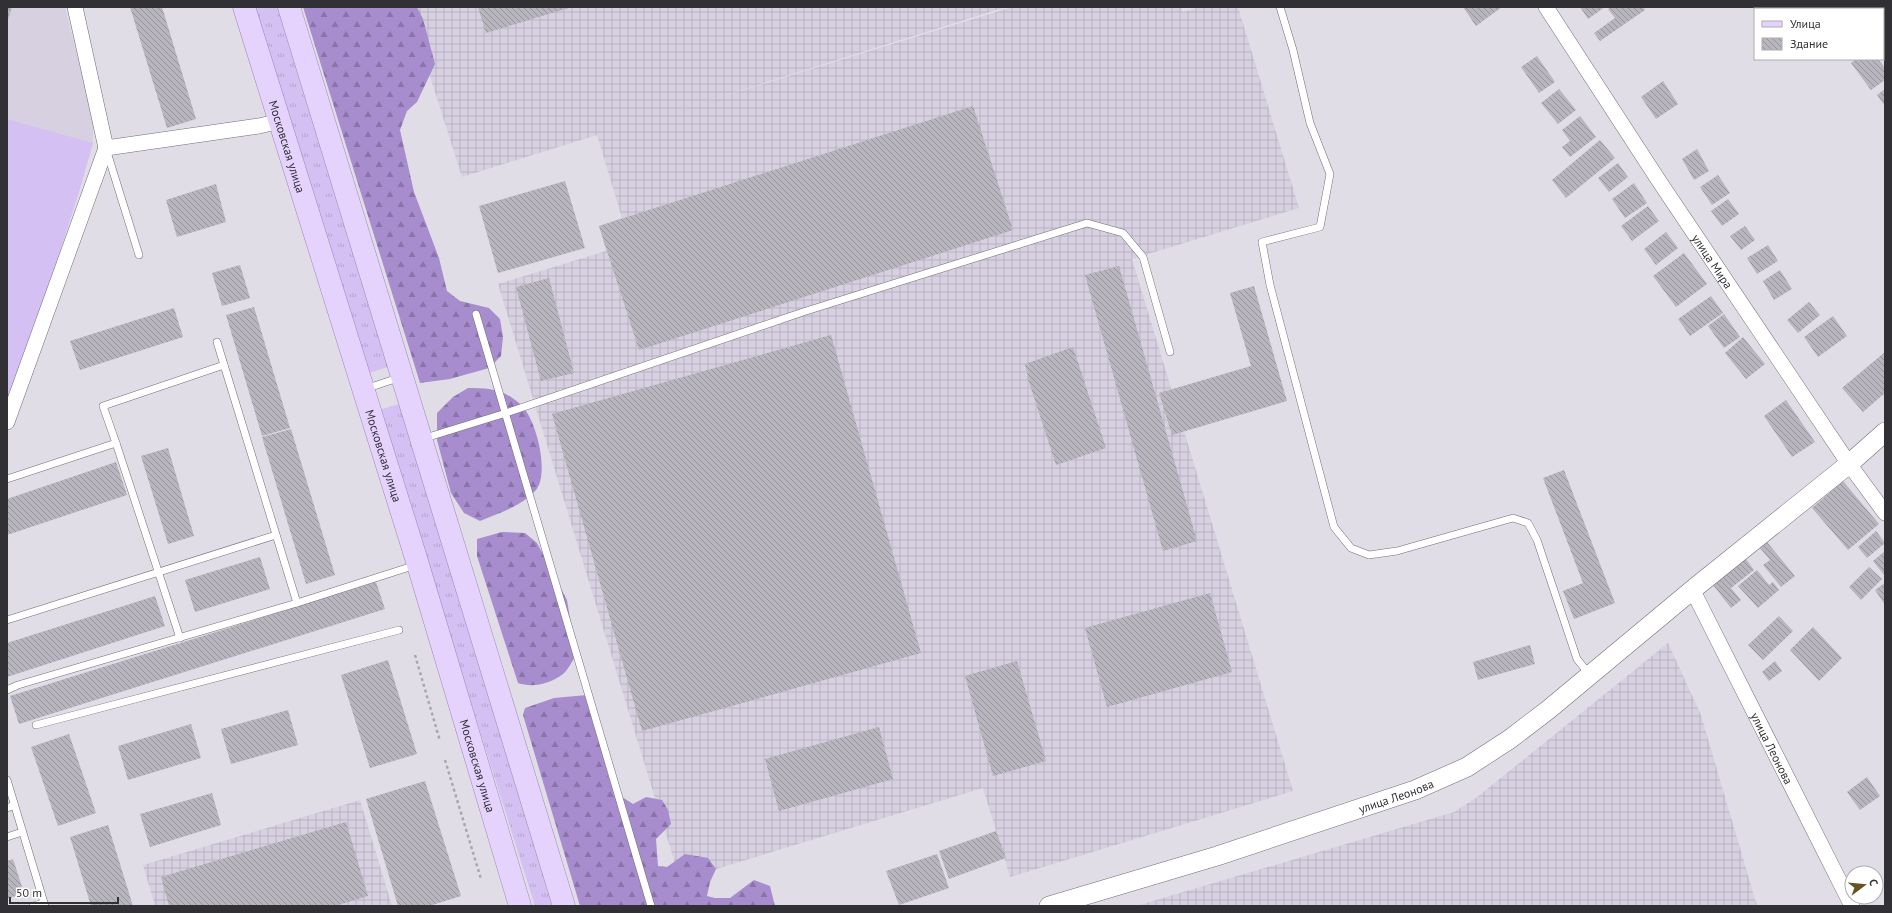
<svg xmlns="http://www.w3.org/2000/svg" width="1892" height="913" font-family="'PT Sans',sans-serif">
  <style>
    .built { fill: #d6d0e1 }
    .industrial { fill: url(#industrial-grid) }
    .grass { fill: url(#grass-tufts) }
    .forest { fill: url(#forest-firs) }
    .pitch { fill: #d4c0f2 }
    .building { fill: url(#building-back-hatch) }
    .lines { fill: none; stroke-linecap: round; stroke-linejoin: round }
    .service-casing { stroke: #726e77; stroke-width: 8 }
    .minor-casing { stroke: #726e77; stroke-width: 16 }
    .tertiary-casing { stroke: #726e77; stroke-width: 20 }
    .primary-casing { stroke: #9a87b7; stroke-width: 23 }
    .path { stroke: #aba7b0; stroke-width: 2.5; stroke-dasharray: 3 3; stroke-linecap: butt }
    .service { stroke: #fff; stroke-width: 7 }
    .minor { stroke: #fff; stroke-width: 15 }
    .tertiary { stroke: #fff; stroke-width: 19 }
    .primary { stroke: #e5d3fe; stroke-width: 22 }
    .labels { text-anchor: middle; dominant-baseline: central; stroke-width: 3.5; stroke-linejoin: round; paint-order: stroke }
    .street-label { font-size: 12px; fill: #313034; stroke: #fff }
  </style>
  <defs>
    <pattern id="industrial-grid" width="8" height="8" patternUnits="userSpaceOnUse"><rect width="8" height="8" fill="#d6d0e1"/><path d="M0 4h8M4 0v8" fill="none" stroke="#b8b3c2"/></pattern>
    <pattern id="grass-tufts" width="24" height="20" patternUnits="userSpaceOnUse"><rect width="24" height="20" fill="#d4c0f2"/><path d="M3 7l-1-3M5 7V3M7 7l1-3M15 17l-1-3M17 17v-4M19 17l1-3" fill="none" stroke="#b6a5d0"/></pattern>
    <pattern id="forest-firs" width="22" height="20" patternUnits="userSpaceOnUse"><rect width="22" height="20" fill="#a78cce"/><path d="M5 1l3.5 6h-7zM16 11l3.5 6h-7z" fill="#8973a8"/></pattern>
    <pattern id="building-back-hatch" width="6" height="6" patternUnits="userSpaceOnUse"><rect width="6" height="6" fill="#b8b5be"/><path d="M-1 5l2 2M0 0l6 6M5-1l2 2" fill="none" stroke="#96949b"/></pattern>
  </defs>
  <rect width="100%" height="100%" fill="#e1dde7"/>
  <polygon class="built" points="7,7 65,7 93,120 93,143 78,195 7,415"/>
  <g class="industrial">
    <polygon points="408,7 1006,7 662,115 1012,7 1181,7 1183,12 1200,7 1238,7 1299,208 1132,259 1293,791 1010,877 983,788 680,880 498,284 606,251 599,226 622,218 597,135 462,177"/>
    <polygon points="1668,643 1701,715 1757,906 1136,906 1454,812 1476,798"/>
    <polygon points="360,800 392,906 155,906 143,865"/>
  </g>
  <g class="grass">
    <polygon points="253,7 281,7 391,366 366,374"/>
    <polygon points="399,404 555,906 535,906 379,410"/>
  </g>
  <g class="forest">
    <polygon points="303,7 417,7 423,19 435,64 417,102 407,111 400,130 414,192 439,258 447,291 460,301 489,308 500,319 503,337 501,356 489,368 450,379 420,383"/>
    <path d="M 468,388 C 488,388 503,389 519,403 C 536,416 550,473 536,490 C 522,506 499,513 480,521 L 464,513 L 451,493 L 437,440 L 437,413 L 453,397 Z"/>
    <path d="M 502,532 L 525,533 L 537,543 L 567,600 L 576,656 C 572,661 568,670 563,674 C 550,684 532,688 518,683 L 477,556 L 477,539 Z"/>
    <polygon points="587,695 609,778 616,793 633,804 646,797 662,800 668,810 671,824 656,839 658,866 667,867 685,854 708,858 716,869 710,882 707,896 715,898 730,898 754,880 770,886 775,906 580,906 523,715 525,708 554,698"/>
  </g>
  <polygon class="pitch" points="7,119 93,143 78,195 7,415"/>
  <g class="building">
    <polygon points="7,7 12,7 7,23"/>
    <polygon points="130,7 162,7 196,119 167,128"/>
    <polygon points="478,7 572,7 486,33"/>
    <polygon points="1463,7 1502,7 1476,26"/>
    <polygon points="1580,7 1605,7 1588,19"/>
    <polygon points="1611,7 1643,7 1645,10 1600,41 1594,33 1615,18 1608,9"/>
    <polygon points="1813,7 1842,7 1843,9 1814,9"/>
    <polygon points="1537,56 1555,82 1539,93 1521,67"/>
    <polygon points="1856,59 1878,59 1885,68 1885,80 1871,90 1851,63"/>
    <polygon points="1663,81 1678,104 1656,119 1641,97"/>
    <polygon points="1559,89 1576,110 1558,124 1541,103"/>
    <polygon points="1885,89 1885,106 1877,95"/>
    <polygon points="973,106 1013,230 639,350 599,226"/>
    <polygon points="1580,116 1596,137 1570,157 1562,147 1570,141 1562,130"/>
    <polygon points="1600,140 1615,158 1566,198 1552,180"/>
    <polygon points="1697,149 1709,171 1694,180 1682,159"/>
    <polygon points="1618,163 1628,177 1609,192 1598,178"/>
    <polygon points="1718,175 1730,193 1712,205 1700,187"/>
    <polygon points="565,181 585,248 498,273 479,206"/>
    <polygon points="1634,183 1647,203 1625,218 1612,199"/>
    <polygon points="216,184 226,222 177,237 166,200"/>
    <polygon points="1728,199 1739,214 1722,226 1711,211"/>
    <polygon points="1648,206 1659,221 1632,241 1621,226"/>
    <polygon points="1745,226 1755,240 1741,250 1730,236"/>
    <polygon points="1666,232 1678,248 1656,265 1644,249"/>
    <polygon points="1768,245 1778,261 1757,274 1747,258"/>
    <polygon points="1684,253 1707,284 1676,307 1653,276"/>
    <polygon points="240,265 250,298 222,306 212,273"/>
    <polygon points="1119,266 1197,541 1163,551 1085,275"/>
    <polygon points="1780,270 1792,289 1774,300 1763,281"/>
    <polygon points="549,278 574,373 541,381 516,287"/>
    <polygon points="1254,286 1287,401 1172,435 1159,393 1251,366 1230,293"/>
    <polygon points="1711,296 1723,313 1690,336 1678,319"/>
    <polygon points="1809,302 1820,315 1798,333 1787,320"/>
    <polygon points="254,307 290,428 262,436 226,315"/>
    <polygon points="174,308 183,337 80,370 70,341"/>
    <polygon points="1724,314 1740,337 1724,348 1708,326"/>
    <polygon points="1833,316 1847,336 1818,357 1804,337"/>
    <polygon points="831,335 921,653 642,731 552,414"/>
    <polygon points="1743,337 1765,364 1746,379 1725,353"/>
    <polygon points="1073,347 1106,448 1056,465 1027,376 1028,376 1025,364"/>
    <polygon points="1885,352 1885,393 1863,412 1842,388"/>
    <polygon points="1786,400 1815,442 1792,457 1764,416"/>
    <polygon points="291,429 335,575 306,584 262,437"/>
    <polygon points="168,448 194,536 168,544 141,456"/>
    <polygon points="116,462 127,495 7,535 7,499"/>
    <polygon points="1564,470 1615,603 1574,619 1563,591 1583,583 1543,478"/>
    <polygon points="1843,481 1879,524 1848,550 1812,508"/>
    <polygon points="1876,531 1885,543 1867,558 1858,547"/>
    <polygon points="1767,542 1795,576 1781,587 1763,565 1770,560 1760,548"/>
    <polygon points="1885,551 1885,574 1884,575 1873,561"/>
    <polygon points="260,557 270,589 195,612 185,580"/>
    <polygon points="1746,559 1754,570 1731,588 1741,600 1731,608 1713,585"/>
    <polygon points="1869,567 1882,579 1861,600 1849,587"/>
    <polygon points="1757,570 1769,585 1773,582 1779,590 1758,608 1738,586"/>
    <polygon points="376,582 385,609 19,724 10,696"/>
    <polygon points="1885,583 1885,605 1875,590"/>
    <polygon points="1210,593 1232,672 1107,707 1085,628"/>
    <polygon points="155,596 165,626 7,677 7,643"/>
    <polygon points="1779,616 1793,631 1763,660 1748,645"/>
    <polygon points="1813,627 1842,658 1819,681 1790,650"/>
    <polygon points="1530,645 1535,664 1478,680 1473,662"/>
    <polygon points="388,660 417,754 370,768 341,675"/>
    <polygon points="1017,661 1046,761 993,776 965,676"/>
    <polygon points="1775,661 1782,671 1769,681 1762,672"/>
    <polygon points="288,710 298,745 231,764 221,729"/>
    <polygon points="191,724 201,758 128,780 118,746"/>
    <polygon points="879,727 893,779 779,811 765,759"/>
    <polygon points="69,734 96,813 58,826 31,747"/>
    <polygon points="1867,777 1880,796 1860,810 1847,792"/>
    <polygon points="425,781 461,896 429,906 398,906 366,799"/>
    <polygon points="212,793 221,825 150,847 140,814"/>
    <polygon points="346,822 368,896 335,906 169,906 161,877"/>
    <polygon points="108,825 133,906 91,906 70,837"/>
    <polygon points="996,831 1006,858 949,879 939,851"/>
    <polygon points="937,854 949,888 899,905 886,871"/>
    <polygon points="13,859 24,893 7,899 7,861"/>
  </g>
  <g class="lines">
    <g class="service-casing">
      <g id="service">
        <polyline points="1280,7 1293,50 1310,123 1330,174 1320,227 1262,242 1270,285 1334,527 1351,548 1369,555 1397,551 1513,518 1528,523 1537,540 1577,659 1590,675"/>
        <polyline points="107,152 139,255"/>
        <polyline points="476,314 651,906"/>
        <polyline points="217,342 297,603"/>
        <polyline points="365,389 401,377"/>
        <polyline points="422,439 506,413 803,312 1087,223 1123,233 1143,257 1170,352"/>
        <polyline points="116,443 103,406 224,365"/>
        <polyline points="7,479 116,443 180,638"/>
        <polyline points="7,620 276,535"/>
        <polyline points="7,690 18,685 297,603 416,565"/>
        <polyline points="36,725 399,630"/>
        <polyline points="7,780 45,906"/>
        <polyline points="7,808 14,805"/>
        <polyline points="7,837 22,832"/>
        <polyline points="33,906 44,903"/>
      </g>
    </g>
    <g class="minor-casing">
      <g id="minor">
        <polyline points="75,7 106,148 259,126 280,121"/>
        <path id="s1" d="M 1546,7 L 1659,181 L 1849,464 L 1885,513"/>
        <polyline points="1870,7 1871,9"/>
        <polyline points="1883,27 1885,31"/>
        <polyline points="7,422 106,148"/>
        <path id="s2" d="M 1693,591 L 1852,906"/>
      </g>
    </g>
    <g class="tertiary-casing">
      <g id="tertiary">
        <path id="s3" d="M 1049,906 L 1217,856 L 1415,790 L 1467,767 L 1510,739 L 1548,710 L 1697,586 L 1849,464 L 1885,432"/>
      </g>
    </g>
    <g class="primary-casing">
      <g id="primary">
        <path id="s4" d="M 244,7 L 416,558 L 520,906"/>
        <polyline points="289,7 564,906"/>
      </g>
    </g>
    <g class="path">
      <polyline points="415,655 440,741"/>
      <polyline points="445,760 481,879"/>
    </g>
    <use href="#service" class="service"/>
    <use href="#minor" class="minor"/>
    <use href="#tertiary" class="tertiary"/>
    <use href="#primary" class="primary"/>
  </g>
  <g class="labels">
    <g class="street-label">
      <text stroke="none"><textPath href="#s4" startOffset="146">Московская улица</textPath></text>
      <text stroke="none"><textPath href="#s1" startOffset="304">улица Мира</textPath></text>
      <text stroke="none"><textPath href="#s4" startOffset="470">Московская улица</textPath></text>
      <text stroke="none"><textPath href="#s2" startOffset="176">улица Леонова</textPath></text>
      <text stroke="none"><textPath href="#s4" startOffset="794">Московская улица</textPath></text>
      <text stroke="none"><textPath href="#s3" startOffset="364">улица Леонова</textPath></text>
    </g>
  </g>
  <rect width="1892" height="913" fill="none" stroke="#313034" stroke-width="16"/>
  <rect x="1754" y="8" width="130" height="52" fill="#ffffff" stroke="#adacae"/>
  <rect x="1762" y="21" width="20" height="6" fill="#e5d3fe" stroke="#adacae"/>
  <text x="1790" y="28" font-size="12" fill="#313034">Улица</text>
  <rect x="1762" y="38" width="20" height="12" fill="url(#building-back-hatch)" stroke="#adacae"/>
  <text x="1790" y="48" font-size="12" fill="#313034">Здание</text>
  <g transform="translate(1864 885) rotate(74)"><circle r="19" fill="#ffffff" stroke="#adacae"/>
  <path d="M0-3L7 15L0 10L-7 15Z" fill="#645522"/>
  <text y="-6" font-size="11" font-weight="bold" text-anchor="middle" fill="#313034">С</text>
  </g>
  <path d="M10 897v6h108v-6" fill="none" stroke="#313034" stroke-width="2"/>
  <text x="16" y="897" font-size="12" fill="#313034" stroke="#ffffff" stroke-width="3" paint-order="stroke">50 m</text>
</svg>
